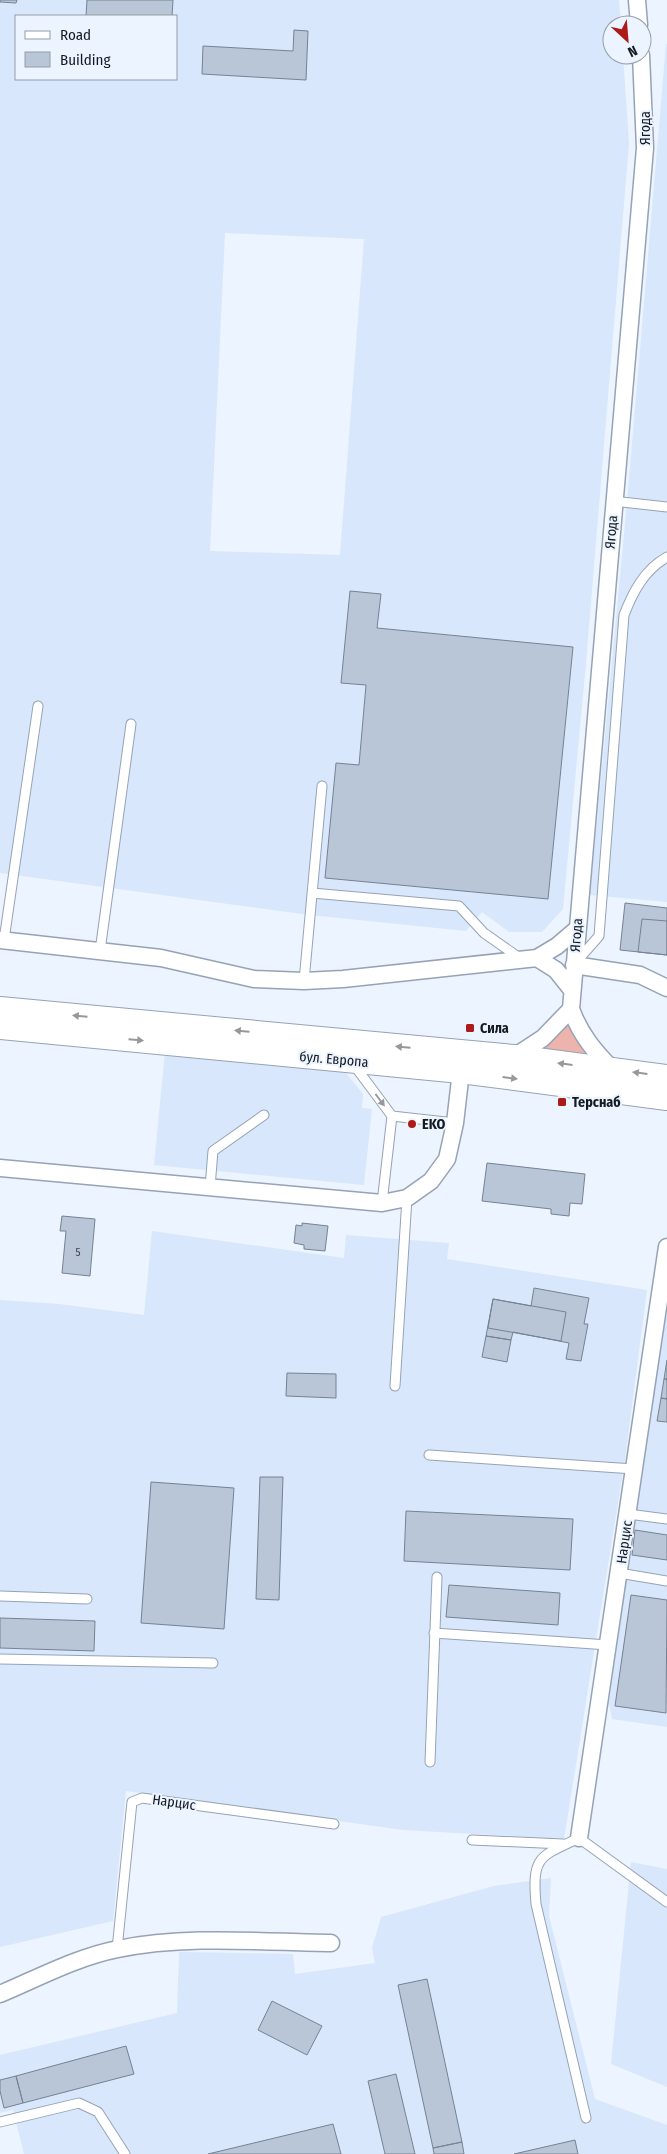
<svg xmlns="http://www.w3.org/2000/svg" width="667" height="2154" viewBox="0 0 667 2154" font-family="'Fira Sans Condensed',sans-serif">
	<style>
		.built { fill: #d8e7fb; fill-rule: evenodd }
		.green { fill: #ecb4ac }
		.building { fill: #b8c6d8; stroke: #768293 }
		.lines { fill: none; stroke-linecap: round; stroke-linejoin: round }
		.service-casing { stroke: #96a3b4; stroke-width: 11 }
		.minor-casing { stroke: #96a3b4; stroke-width: 19 }
		.secondary-casing { stroke: #96a3b4; stroke-width: 26 }
		.service { stroke: #fff; stroke-width: 9 }
		.minor { stroke: #fff; stroke-width: 16 }
		.secondary { stroke: #fff; stroke-width: 24 }
		.oneway { fill: #96989b }
		.poi-dot { fill: #ad1b18; stroke: #ebf4ff; stroke-width: 2 }
		.labels { text-anchor: middle; stroke-width: 4; stroke-linejoin: round; paint-order: stroke }
		.number-label { font-size: 11px; fill: #3e454f }
		.street-label { font-size: 14px; fill: #151a21; stroke: #ebf4ff }
		.poi-label { font-size: 14px; font-weight: bold; fill: #151a21; stroke: #ebf4ff; text-anchor: start }
	</style>
	<rect width="100%" height="100%" fill="#ebf4ff"/>
	<path class="built" d="M0 0H619L621 25H612V55H623L629 143 586 663 563 909 542 932H509L482 912 466 931 310 915 0 873ZM16 16H176V79H16ZM225 233 364 239 340 555 210 551Z
		M666 44H667V902L590 895 627 502Z
		M165 1052 343 1069 363 1094 362 1108 372 1109 364 1185 154 1165Z
		M152 1231 344 1258 346 1235 449 1243 447 1259 647 1290 625 1459 564 1839 403 1830 126 1791 113 1921 0 1947V1300L59 1304 144 1315Z
		M667 1310V1727L612 1719 609 1704 634 1515Z
		M631 1862 667 1869V2087L611 2064Z
		M551 1878 549 1916 595 2099 667 2125V2154H24L13 2110 0 2113V2055L177 2013 179 1952 293 1954 295 1974 375 1963 372 1948 381 1917 494 1886Z"/>
	<path class="green" d="M571 1009 613 1070 514 1057Z"/>
	<path class="building" d="M0 0H17L16 3 0 2Z
		M87 0H173L172 16H86Z
		M294 30 308 31 306 80 202 74 203 46 293 51Z
		M350 591 381 594 377 628 573 647 548 899 325 878 336 763 359 765 366 685 341 683Z
		M625 903 667 908V955L620 950Z
		M642 919 667 921V955L638 952Z
		M487 1163 585 1174 582 1204 570 1203 569 1216 551 1214V1209L482 1201Z
		M62 1216 95 1219 90 1276 62 1273 66 1231H60Z
		M302 1223 328 1226 325 1251 304 1249V1245L294 1243 296 1225 302 1226Z
		M534 1288 589 1298 584 1324H588L581 1361 566 1359 569 1343 513 1332 511 1340 486 1336 493 1299 531 1306Z
		M493 1299 566 1312 561 1341 488 1328Z
		M486 1336 511 1340 507 1362 482 1357Z
		M667 1360V1379H664Z
		M287 1373 336 1374V1398L286 1396Z
		M664 1379H667V1399L661 1398Z
		M661 1398 667 1399V1422L657 1421Z
		M260 1477H283L279 1600 256 1599Z
		M151 1482 234 1488 224 1629 141 1623Z
		M406 1511 573 1519 570 1570 404 1561Z
		M635 1530 667 1535V1560L632 1555Z
		M449 1585 560 1593 558 1625 446 1617Z
		M631 1595 667 1600 666 1713 615 1706Z
		M0 1618 95 1621 94 1651 0 1648Z
		M427 1979 462 2142 433 2148 398 1985Z
		M272 2001 322 2026 307 2055 258 2030Z
		M126 2046 134 2074 23 2103 16 2076Z
		M396 2074 415 2154H385L368 2081Z
		M16 2076 23 2103 4 2108 0 2091V2080Z
		M333 2124 341 2154H208Z
		M575 2140 578 2154H514Z
		M462 2142 464 2154H434L433 2148Z"/>
	<g class="lines">
		<defs>
			<path id="service" d="M613 501 667 507
				M312 893 459 906 484 933 521 959
				M4 940 38 706
				M100 951 131 724
				M577 961 599 936 624 615C633 592 644 570 667 557
				M304 981 322 786
				M354 1065 392 1116 455 1123
				M210 1187 213 1151 264 1115
				M382 1203 392 1116
				M395 1386 407 1198
				M429 1455 634 1469
				M628 1514 667 1519
				M619 1573 667 1581
				M0 1596 87 1599
				M434 1633 608 1645
				M0 1659 213 1663
				M430 1762 437 1577
				M472 1840 563 1844
				M117 1949 132 1802 142 1798 334 1824
				M586 2118 536 1904C532 1856 539 1857 579 1838L667 1902
				M0 2122 79 2103 98 2112 125 2154"/>
			<path id="minor" d="M637 0 639 25
				M0 940 161 958 254 979 304 981 343 979 537 958 557 946 577 929
				M537 958 556 970 572 990
				M574 965 640 975 667 988
				M514 1057 543 1038 571 1009
				M613 1070C594 1051 580 1034 571 1009L645 148 641 55
				M0 1168 382 1203 407 1198 431 1181 447 1159 455 1123 461 1071
				M579 1838 667 1247
				M0 1994C38 1978 77 1957 118 1949 186 1935 262 1942 331 1943"/>
			<path id="secondary" d="M0 1009 514 1057 667 1077
				M0 1027 461 1071 667 1098"/>
		</defs>
		<use href="#service" class="service-casing"/>
		<use href="#minor" class="minor-casing"/>
		<use href="#secondary" class="secondary-casing"/>
		<use href="#service" class="service"/>
		<use href="#minor" class="minor"/>
		<use href="#secondary" class="secondary"/>
	</g>
	<defs><path id="oneway-solid" d="M-6-.8H1V-3.2L6.5 0L1 3.2V.8H-6Z" transform="scale(1.25)"/></defs>
	<g class="oneway">
		<use href="#oneway-solid" transform="translate(80 1016) rotate(-175)"/>
		<use href="#oneway-solid" transform="translate(242 1031) rotate(-175)"/>
		<use href="#oneway-solid" transform="translate(136 1040) rotate(5)"/>
		<use href="#oneway-solid" transform="translate(403 1047) rotate(-175)"/>
		<use href="#oneway-solid" transform="translate(565 1064) rotate(-173)"/>
		<use href="#oneway-solid" transform="translate(640 1073) rotate(-173)"/>
		<use href="#oneway-solid" transform="translate(510 1078) rotate(7)"/>
		<use href="#oneway-solid" transform="translate(380 1100) rotate(53)"/>
	</g>
	<g class="poi-dot">
		<rect x="465" y="1023" width="10" height="10" rx="2.5"/>
		<rect x="557" y="1097" width="10" height="10" rx="2.5"/>
		<circle cx="412" cy="1124" r="5"/>
	</g>
	<g class="labels">
		<g class="number-label">
			<text x="78" y="1256">5</text>
		</g>
		<g class="street-label">
			<text transform="translate(645 128) rotate(-90)" y="5">Ягода</text>
			<text transform="translate(611 532) rotate(-85)" y="5">Ягода</text>
			<text transform="translate(576 935) rotate(-86)" y="5">Ягода</text>
			<text transform="translate(334 1059) rotate(5)" y="5">бул. Европа</text>
			<text transform="translate(624 1542) rotate(-82)" y="5">Нарцис</text>
			<text transform="translate(174 1802) rotate(8)" y="5">Нарцис</text>
		</g>
		<g class="poi-label">
			<text x="480" y="1033">Сила</text>
			<text x="572" y="1107">Терснаб</text>
			<text x="422" y="1129">EKO</text>
		</g>
	</g>
	<rect x="15" y="15" width="162" height="65" fill="#ebf4ff" stroke="#959da6"/>
	<rect x="25" y="31" width="25" height="8" fill="#ffffff" stroke="#959da6"/>
	<text x="60" y="40" font-size="15" fill="#151a21">Road</text>
	<rect x="25" y="52" width="25" height="15" fill="#b8c6d8" stroke="#959da6"/>
	<text x="60" y="65" font-size="15" fill="#151a21">Building</text>
	<g transform="translate(627 40) rotate(154)"><circle r="24" fill="#ebf4ff" stroke="#959da6"/>
	<path d="M0-4L9 19L0 12L-9 19Z" fill="#ad1b18"/>
	<text y="-8" font-size="14" font-weight="bold" text-anchor="middle" fill="#151a21">N</text>
	</g>
</svg>
